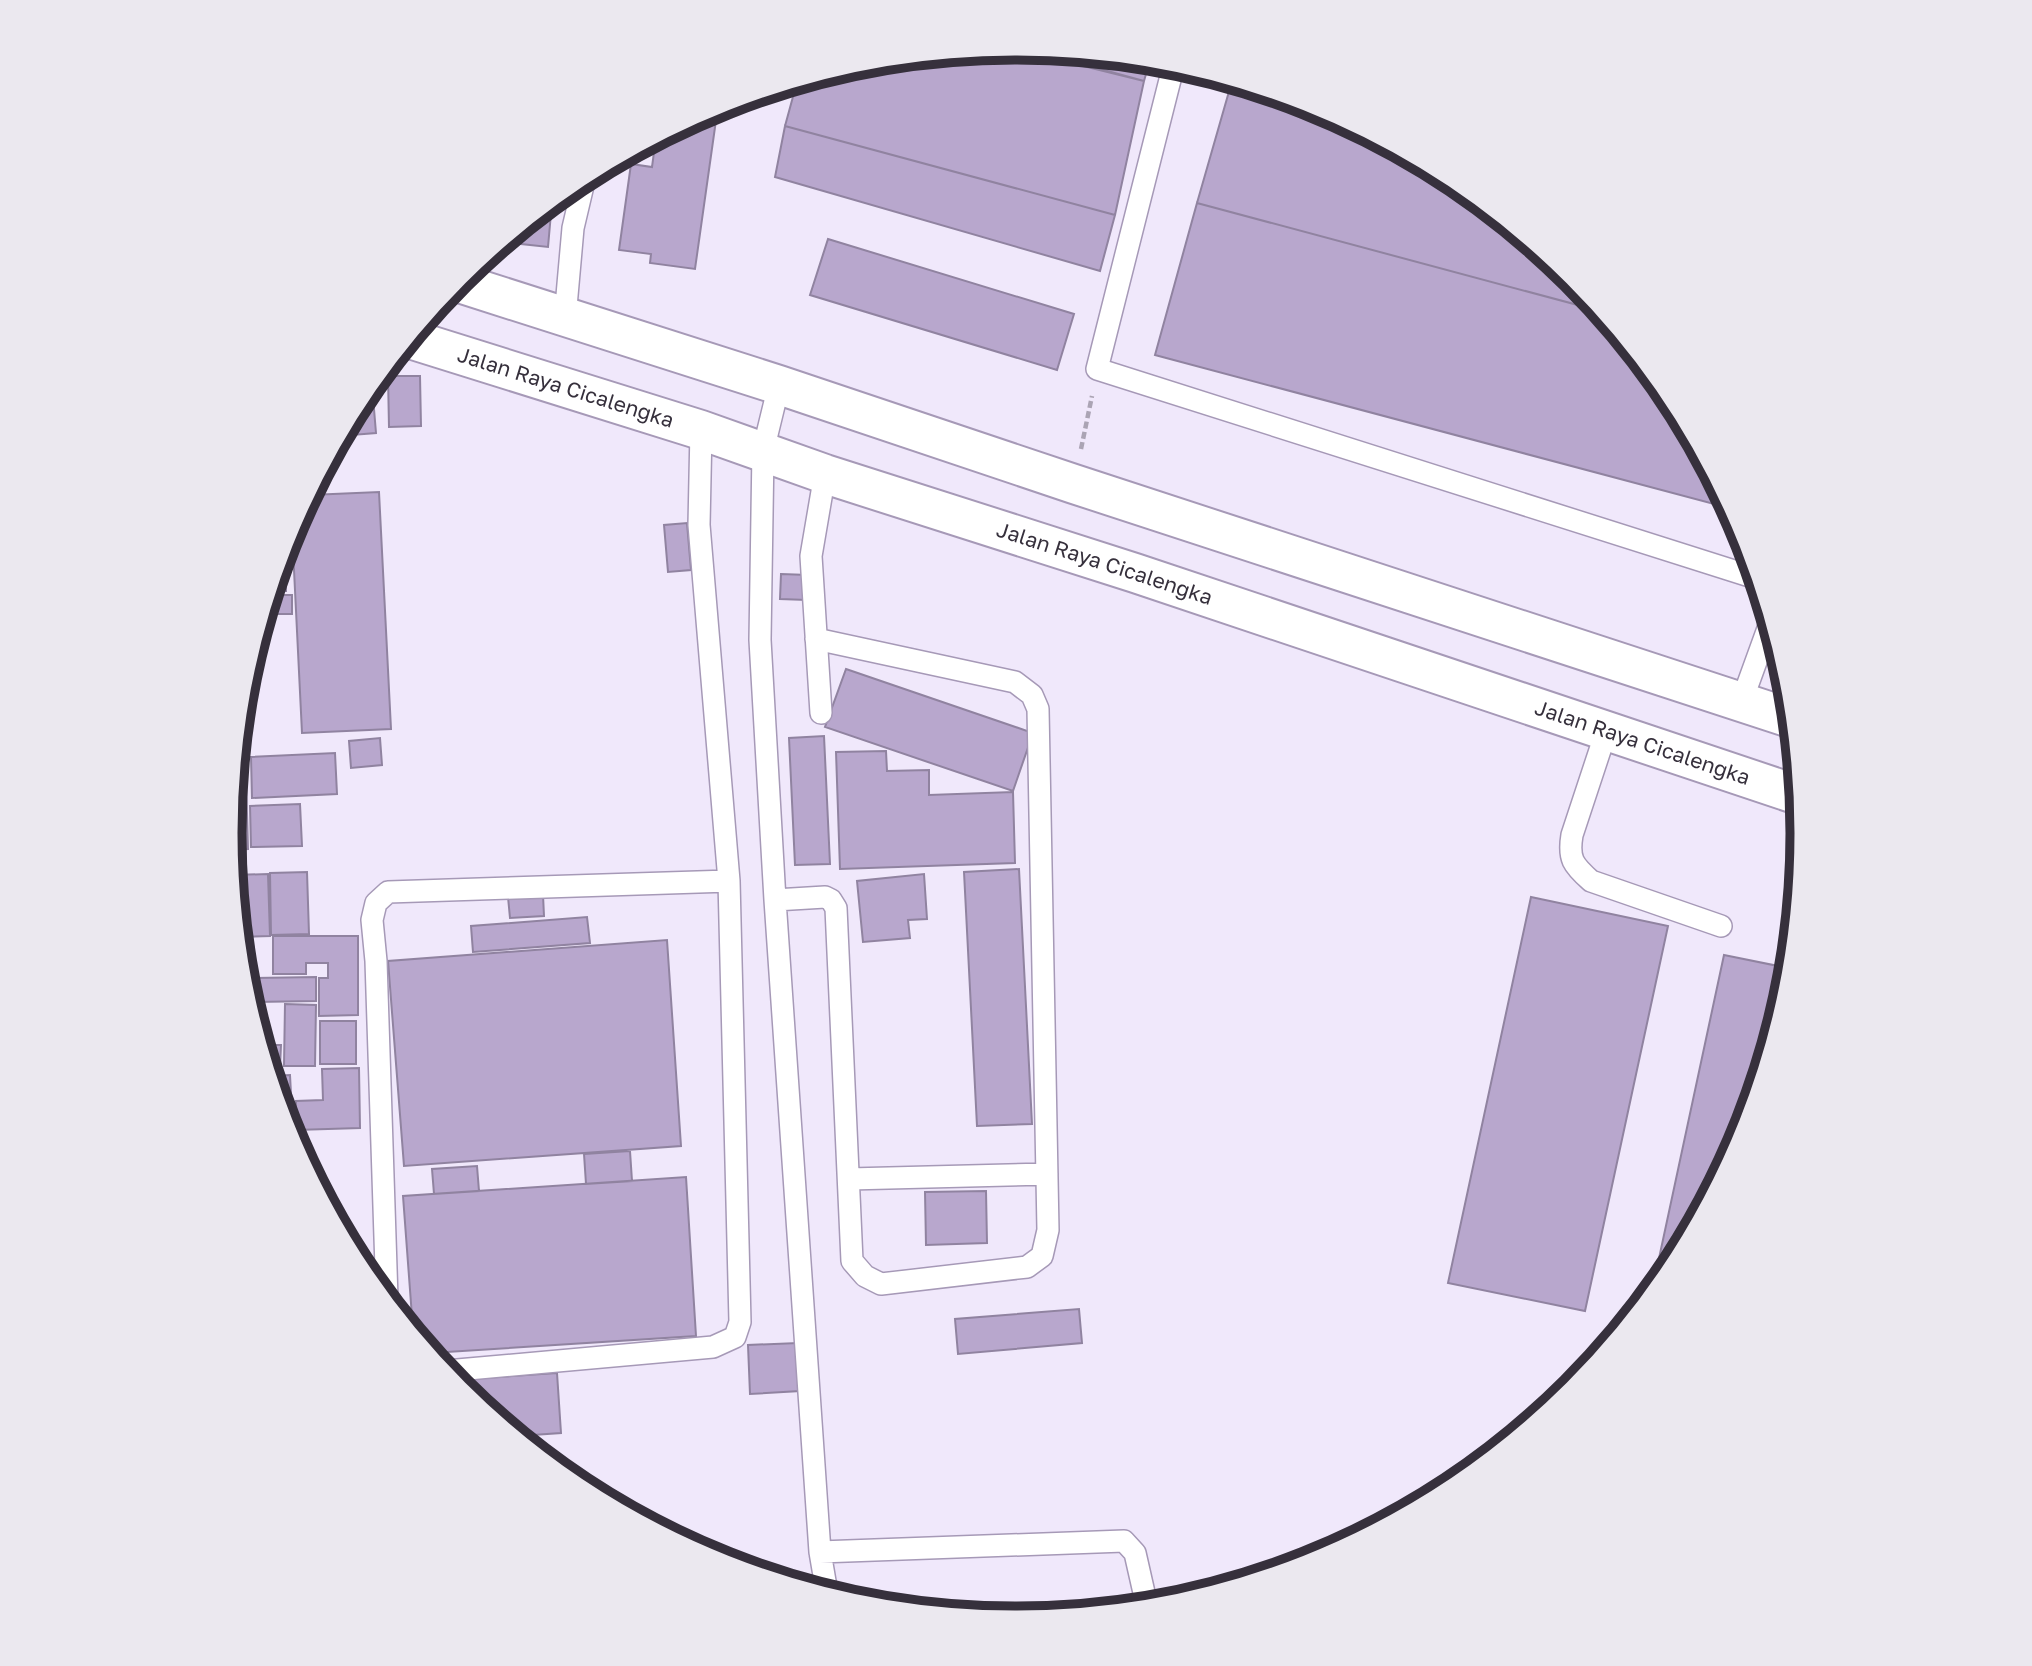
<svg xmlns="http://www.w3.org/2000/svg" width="2032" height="1666" viewBox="0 0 2032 1666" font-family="'Golos Text',sans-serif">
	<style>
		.building { fill: #b8a7cd; stroke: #9083a0; stroke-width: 2 }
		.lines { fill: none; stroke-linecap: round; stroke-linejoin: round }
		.service-casing { stroke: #a699b7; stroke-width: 24 }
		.trunk-casing { stroke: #a699b7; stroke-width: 42 }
		.path { stroke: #aba4b4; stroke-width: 4.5; stroke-dasharray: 7 3.5; stroke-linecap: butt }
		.service { stroke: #fff; stroke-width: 21 }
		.trunk { stroke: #fff; stroke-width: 38 }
		.labels { text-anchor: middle; stroke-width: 7; stroke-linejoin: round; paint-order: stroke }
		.street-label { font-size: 21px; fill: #36303c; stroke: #fbf8ff }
		.rim { fill: none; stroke: #36303c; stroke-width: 9 }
	</style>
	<rect width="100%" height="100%" fill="#f0e8fb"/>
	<path class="building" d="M1010 48 1144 81 1115 215 785 126 797 82 863 62Z
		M1023 48 1150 60 1144 81Z
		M1232 81 1317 107 1453 180 1572 278 1600 311 1197 203Z
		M718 106 695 269 650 263 651 254 619 250 631 164 652 167 655 145 646 144Z
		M785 126 1115 215 1100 271 775 177Z
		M552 202 548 247 512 243 513 234Z
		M1197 203 1600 311 1670 397 1729 508 1155 355Z
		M828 239 1074 314 1057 370 810 295Z
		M388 376H420L421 426 389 427Z
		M372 385 376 433 352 435 351 418Z
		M379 492 391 729 302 733 292 529 310 495Z
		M687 523 691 570 668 572 664 525Z
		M286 547V591H272Z
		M781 574 808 575 807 600 780 599Z
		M271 595H292V614H265Z
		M846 669 1033 733 1013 791 825 727Z
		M824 736 830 864 795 865 789 738Z
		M380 738 382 765 351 768 349 741Z
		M886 751 887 771 929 770V795L1013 792 1015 863 840 869 836 752Z
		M335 753 337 794 252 798 251 757Z
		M236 778H246L248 849 232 850 230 833Z
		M300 804 302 846 251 847 250 806Z
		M1019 869 1032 1124 977 1126 964 872Z
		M307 872 309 934 271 935 270 873Z
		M268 874 270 936 240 937 234 875Z
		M924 874 927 919 908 920 910 938 863 942 857 881Z
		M543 895 544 916 510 918 508 897Z
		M1531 897 1668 926 1585 1311 1448 1283Z
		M587 917 590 943 473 952 471 926Z
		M273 936H358V1015L319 1016V978H328V963H306V974H273Z
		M667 940 681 1146 404 1166 388 961Z
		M1724 955 1788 968 1787 987 1742 1134 1669 1270 1652 1291Z
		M316 977V1001L250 1002 247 992V978Z
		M285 1004 316 1005 315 1066H284Z
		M320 1021H356V1064H320Z
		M263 1045H281L280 1067H270Z
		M359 1068 360 1128 296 1130V1101L323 1100 322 1069Z
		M290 1075 293 1131 289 1132 272 1076Z
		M630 1151 632 1181 586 1184 584 1154Z
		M477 1166 479 1191 434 1194 432 1169Z
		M686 1177 696 1336 431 1353 413 1330 403 1196Z
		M986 1191 987 1243 926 1245 925 1192Z
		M1079 1309 1082 1343 958 1354 955 1319Z
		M798 1343 800 1391 750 1394 748 1345Z
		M557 1373 561 1433 518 1436 460 1388 453 1380Z"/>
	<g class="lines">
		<defs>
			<path id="service" d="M1174 64 1097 369 1756 578
				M565 318 573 228 585 177
				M779 385 763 451 760 640 775 900 820 1552 827 1593
				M1741 703 1770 623
				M821 713 811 556 825 474
				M1606 732 1572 835C1568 859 1573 865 1591 881L1721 926
				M775 900 825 897 831 900 836 908 852 1261 865 1276 881 1284 1027 1267 1042 1256 1048 1230 1038 709 1032 695 1015 682 816 639
				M849 1179 1047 1174
				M387 1299 376 961 372 920 376 903 388 892 729 881
				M446 1371 713 1347 735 1337 740 1322 729 881 699 525 701 430
				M820 1552 1124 1541 1135 1553 1147 1606"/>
			<g id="trunk">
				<path d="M456 282 779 385 1074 484 1790 718"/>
				<path id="s1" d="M410 339 701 430 825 474 1135 573 1798 795"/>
			</g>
		</defs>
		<use href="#service" class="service-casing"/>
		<use href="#trunk" class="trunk-casing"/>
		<path class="path" d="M1081 449 1092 396"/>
		<use href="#service" class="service"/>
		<use href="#trunk" class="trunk"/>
	</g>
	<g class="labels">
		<g class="street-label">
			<text dy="7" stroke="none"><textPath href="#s1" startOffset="163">Jalan Raya Cicalengka</textPath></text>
			<text dy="7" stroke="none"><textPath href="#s1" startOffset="730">Jalan Raya Cicalengka</textPath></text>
			<text dy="7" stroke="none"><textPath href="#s1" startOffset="1297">Jalan Raya Cicalengka</textPath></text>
		</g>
	</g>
	<path d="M0 0H2032V1666H0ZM1015 60H1017A773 773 0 0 1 1790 833V833A773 773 0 0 1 1017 1606H1015A773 773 0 0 1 242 833V833A773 773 0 0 1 1015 60Z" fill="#ebe8ef" fill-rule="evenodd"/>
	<path class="rim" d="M1015 60H1017A773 773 0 0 1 1790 833V833A773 773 0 0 1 1017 1606H1015A773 773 0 0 1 242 833V833A773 773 0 0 1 1015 60Z"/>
</svg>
